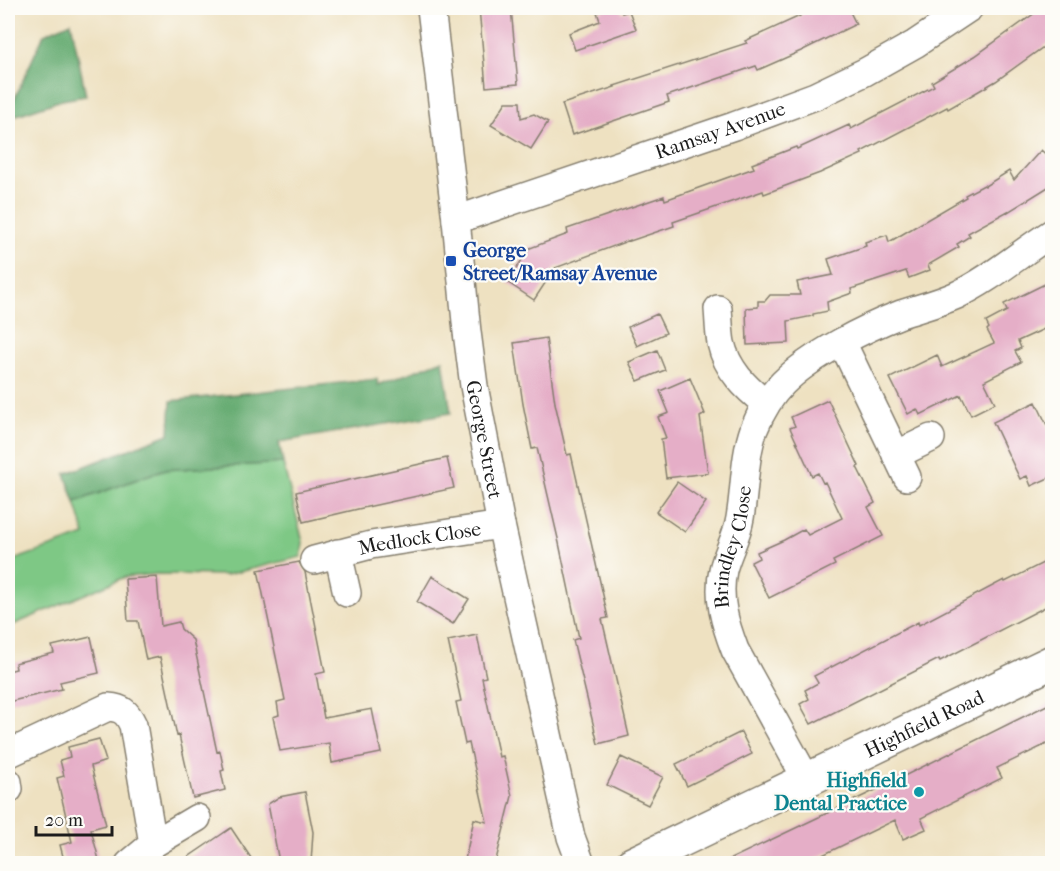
<svg xmlns="http://www.w3.org/2000/svg" width="1060" height="871" viewBox="0 0 1060 871" font-family="'IM FELL French Canon',serif">
	<style>
		.green { fill: #7ec885; stroke: #4d7250; stroke-width: 1.5 }
		.forest { fill: #66ac72; stroke: #416447; stroke-width: 1.5 }
		.building { fill: #e5aec7 }
		.lines { fill: none; stroke-linecap: round; stroke-linejoin: round }
		.minor-casing { stroke: #857e6e; stroke-width: 30 }
		.tertiary-casing { stroke: #857e6e; stroke-width: 36 }
		.minor { stroke: #fff; stroke-width: 27 }
		.tertiary { stroke: #fff; stroke-width: 33 }
		.transit-dot { fill: #1a4fb4; stroke: #fdfcf7; stroke-width: 2 }
		.culture-dot { fill: #0f9aa8; stroke: #fdfcf7; stroke-width: 2 }
		.labels { text-anchor: middle; stroke-width: 4.5; stroke-linejoin: round; paint-order: stroke }
		.street-label { font-size: 20px; fill: #1c1c1c; stroke: #fdfcf7 }
		.transit-label { font-size: 20px; font-weight: bold; fill: #164399; stroke: #fdfcf7; text-anchor: start }
		.culture-label { font-size: 20px; font-weight: bold; fill: #0d838f; stroke: #fdfcf7; text-anchor: end }
	</style>
	<rect width="100%" height="100%" fill="#fdfcf7"/>
	<filter id="ink" filterUnits="userSpaceOnUse"><feTurbulence type="fractalNoise" baseFrequency=".0167" numOctaves="2"/><feDisplacementMap in="SourceGraphic" scale="12" xChannelSelector="R" yChannelSelector="G"/><feConvolveMatrix kernelMatrix="1 2 1 2 8 2 1 2 1" color-interpolation-filters="sRGB"/></filter>
	<filter id="wash" filterUnits="userSpaceOnUse"><feTurbulence type="fractalNoise" baseFrequency=".008" numOctaves="4" result="noise"/><feDisplacementMap in="SourceGraphic" scale="24" xChannelSelector="R" yChannelSelector="G"/><feGaussianBlur stdDeviation="1.35" result="paint"/><feColorMatrix in="noise" values="0 0 0 0 0 0 0 0 0 0 0 0 0 0 0 0 0 1.4 0 .05"/><feComposite in="paint" operator="in"/></filter>
	<g filter="url(#wash)">
		<rect width="100%" height="100%" fill="#eee1c1"/>
		<path class="green" d="M283 463 303 542 301 557 226 575 158 574 125 577 8 627V562L85 535 75 502 162 470Z"/>
		<path class="forest" d="M71 22 86 96 62 100 8 118V113L44 34Z
			M443 360 451 413 279 442 283 463 162 470 75 502 65 474 169 434 171 401 377 379 378 385Z"/>
		<g id="blocks">
			<path class="building" d="M479 8H511L518 84 486 87Z
				M610 8H620L622 13 629 11 636 29 575 50 569 33 600 21 597 12Z
				M815 8H848L856 24 801 51 758 70 756 66 667 96 669 102 572 135 562 104 615 87 614 86 747 43 745 41 800 16V15Z
				M1042 8H1053V40L996 81 948 109 947 107 861 152 862 154 820 173 764 194 763 191 673 222 674 226 630 241V240L555 268 534 300 507 282 530 248 568 234 567 229 664 196 665 200 754 168 752 164 796 147 797 149 849 125 851 129 934 86 932 82 975 56Z
				M506 102H520L521 118 534 114 548 122 531 149 491 125Z
				M1041 150 1053 161V184L1008 212V211L968 233 970 236 957 244 959 247 928 265 930 270 909 278 906 271 851 289 852 293 827 302 828 311 813 314V316L788 321 789 343 747 345 746 308 758 307V301H765L770 295H800L797 282 833 275 828 259 866 246 865 242 887 235 889 242 966 197 965 195 984 185 985 186 1009 171 1014 180Z
				M1053 280V325L1018 341 1021 348 1015 351 1021 362 984 381 995 403 971 415 961 395 920 415 917 409 908 414 890 378 937 355 942 367 994 343 987 330 989 328 986 322 1007 311 1004 304Z
				M657 314 666 333 637 346 628 327Z
				M546 338 555 403 567 455 571 454 603 595 608 618 602 619 629 736 598 744 573 640 579 638 559 543 537 448 532 449 523 404 514 343Z
				M657 350 665 370 638 381 629 362Z
				M690 378 705 414 700 417 708 473 666 478 661 439 666 438 658 417 669 413 660 391Z
				M828 400 859 466 857 467 875 503 868 507 883 536 833 561 835 565 769 598 751 562 759 558 757 552 784 540 804 529 808 535 842 518 825 482 823 483 818 473 812 476 790 428 795 426 791 417Z
				M1036 402 1053 438V476L1031 486 1027 476 1020 479 993 422Z
				M447 458 454 488 358 509 303 522 296 492Z
				M677 482 706 502 685 532 656 512Z
				M1053 558V603L940 661 939 659 811 724 800 704 809 699 805 690 818 683 814 676 918 622 919 625 1004 580 1005 582Z
				M299 562 305 572 325 672 316 674 324 718 372 709 381 753 332 763 329 743 280 751 273 717 279 715 277 702 285 700 258 570Z
				M432 576 469 599 453 624 417 602Z
				M157 577 161 626 179 622 181 629 193 640 217 752 220 751 224 770 221 771 225 790 193 798 179 735 177 736 160 657 146 660 138 621H128L125 579Z
				M477 635 486 677 482 678 499 757 503 756 512 796 495 864H464L474 819 487 822 469 743 465 744 456 702 461 701 448 641Z
				M91 637 99 673 60 682 62 689 8 702V671L16 669 15 663 54 653 52 646Z
				M1053 702V741L997 768 1002 778 921 818 926 829 903 839 895 820 804 864H720L880 788Z
				M741 732 752 754 687 786 676 764Z
				M99 739 106 761 91 766 106 825 91 829 100 864H65L60 845 72 842 57 778 64 776 60 760 70 757 68 747Z
				M621 757 663 777 648 805 607 785Z
				M305 792 313 832 311 863 279 862 268 804 279 797Z
				M231 828 253 861 229 860 231 864H178Z"/>
		</g>
	</g>
	<g filter="url(#ink)">
		<use href="#blocks" fill-opacity="0" stroke="#857e6e" stroke-width="1.5"/>
		<g class="lines">
			<defs>
				<g id="minor">
					<path id="s1" d="M431 8 456 220 467 332 474 386 501 525 571 837 581 864"/>
					<path id="s2" d="M456 220 734 126 815 96 865 72 915 44 969 8"/>
					<path d="M718 309C719 320 719 332 721 343 727 370 746 388 766 404"/>
					<path d="M842 342 907 477"/>
					<path d="M896 455 931 438"/>
					<path d="M338 553 347 593"/>
					<path id="s3" d="M314 560 371 545 501 525"/>
					<path d="M8 754 108 707C122 708 127 712 133 725L153 844"/>
					<path id="s4" d="M807 780 735 650C725 624 717 598 723 570 727 553 737 537 740 518 745 489 744 457 754 429 761 412 771 395 783 383 811 355 865 328 901 314 919 308 939 303 957 295 991 279 1020 253 1052 233"/>
					<path d="M8 782 9 789"/>
					<path d="M129 864 153 844 197 818"/>
				</g>
				<g id="tertiary">
					<path id="s5" d="M632 864 1052 662"/>
				</g>
			</defs>
			<use href="#minor" class="minor-casing"/>
			<use href="#tertiary" class="tertiary-casing"/>
			<use href="#minor" class="minor"/>
			<use href="#tertiary" class="tertiary"/>
		</g>
	</g>
	<rect class="transit-dot" x="445" y="255" width="12" height="12" rx="3"/>
	<circle class="culture-dot" cx="919" cy="792" r="6"/>
	<g class="labels">
		<g class="street-label">
			<text dy="7" stroke="none"><textPath href="#s2" startOffset="279">Ramsay Avenue</textPath></text>
			<text dy="7" stroke="none"><textPath href="#s1" startOffset="435">George Street</textPath></text>
			<text dy="7" stroke="none"><textPath href="#s3" startOffset="108">Medlock Close</textPath></text>
			<text dy="7" stroke="none"><textPath href="#s4" startOffset="255">Brindley Close</textPath></text>
			<text dy="7" stroke="none"><textPath href="#s5" startOffset="324">Highfield Road</textPath></text>
		</g>
		<g class="transit-label">
			<text x="463" y="257">George<tspan x="463" dy="23">Street/Ramsay Avenue</tspan></text>
		</g>
		<g class="culture-label">
			<text x="907" y="787">Highfield<tspan x="907" dy="23">Dental Practice</tspan></text>
		</g>
	</g>
	<rect width="1060" height="871" fill="none" stroke="#fdfcf7" stroke-width="30"/>
	<path d="M36 826v9h76v-9" fill="none" stroke="#1c1c1c" stroke-width="3"/>
	<text x="45" y="826" font-size="18" fill="#1c1c1c" stroke="#fdfcf7" stroke-width="4.5" paint-order="stroke">20 m</text>
</svg>
